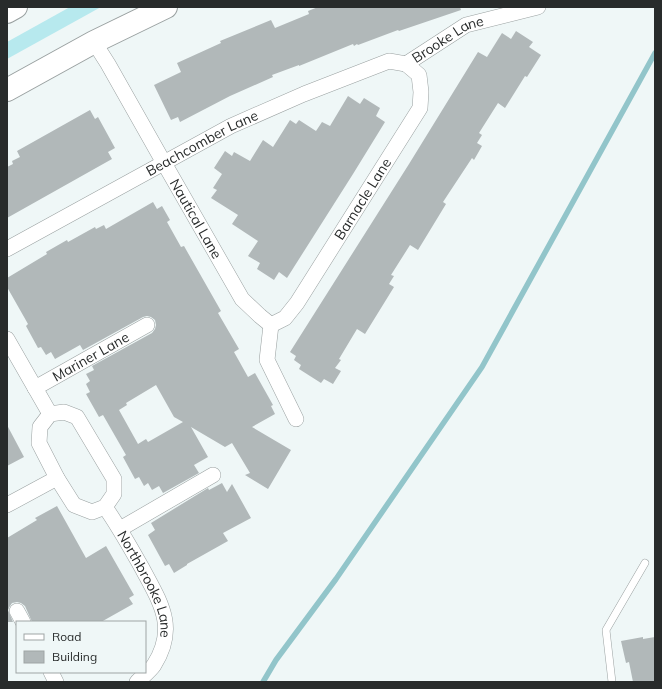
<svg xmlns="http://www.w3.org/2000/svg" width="662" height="689" viewBox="0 0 662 689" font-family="Mulish,sans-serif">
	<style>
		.green { fill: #b7e9ee }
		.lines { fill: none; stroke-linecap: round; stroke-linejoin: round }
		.stream { stroke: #92c5ca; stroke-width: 5.5 }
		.building { fill: #b1b8b9; fill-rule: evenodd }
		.service-casing { stroke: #9aa1a1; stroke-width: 8 }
		.minor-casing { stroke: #9aa1a1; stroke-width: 16 }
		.primary-casing { stroke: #9aa1a1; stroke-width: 24 }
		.service { stroke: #fff; stroke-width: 7 }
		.minor { stroke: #fff; stroke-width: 15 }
		.primary { stroke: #fff; stroke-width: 22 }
		.labels { text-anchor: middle; stroke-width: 3.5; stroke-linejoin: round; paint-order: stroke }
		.street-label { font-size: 14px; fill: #282b2b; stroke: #eff7f7 }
	</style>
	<rect width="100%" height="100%" fill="#eff7f7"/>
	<path class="green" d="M70 7H101L7 59V42Z"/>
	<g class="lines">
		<path class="stream" d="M263 682 276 660 336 579 482 367 655 53"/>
	</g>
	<path class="building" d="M318 7H460L461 10 399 31 398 30 358 45 357 44 354 46 353 44 299 66V65L272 75 273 77 230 96 180 122 178 117 171 120 154 85 181 72 177 63 221 43 220 41 271 20 275 28 309 14 308 11Z
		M516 31 533 42 529 47 541 55 527 77 525 76 505 108 498 103 479 133 482 135 477 143 482 146 474 160 472 158 443 202 446 204 418 250 410 245 391 275 394 276 389 284 394 287 365 334 357 329 339 359 341 360 335 368 341 371 333 384 324 379 321 383 299 369 301 365 294 360 296 356 290 352 409 164 478 52 487 57 502 33 511 39Z
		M348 96 360 104 364 98 380 108 376 116 385 122 353 174 287 278 279 272 274 280 257 269 260 263 248 256 258 241 232 224 238 215 211 198 217 190 213 188 222 174 214 168 225 151 232 156 234 152 250 161 263 140 273 147 290 120 296 124 299 120 316 131 322 122 330 126Z
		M90 110 95 119 98 117 115 148 108 152 112 159 7 218V167L13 164 12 161 20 157 17 151Z
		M153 202 157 209 162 206 170 220 167 222 181 247 184 246 221 311 218 313 239 349 234 352 248 377 255 373 273 405 271 406 275 414 252 427 291 450 268 489 245 475 250 473 232 443 225 447 191 427 208 457 194 465 199 473 163 493 159 486 152 490 148 483 144 486 139 477 135 479 123 457 126 455 103 415 99 417 86 394 90 392 86 384 90 381 86 374 94 370 92 366 152 333 155 329 156 325 155 320 151 317 147 316 143 317 83 350 80 345 55 359 51 352 46 355 41 347 38 348 26 326 28 324 7 287V278L47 254 46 252 67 240 68 242 95 227 96 229 104 225 106 229ZM156 385 174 417 183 422 148 442 146 439 138 444 119 410 127 405 126 403Z
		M7 425 24 457 7 466Z
		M222 483 227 492 232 484 251 518 223 533 228 541 187 564V565L174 573 169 564 165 566 148 535 155 530 151 523 208 488 209 490Z
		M57 506 86 558 106 546 134 595 129 598 133 604 101 622H32L25 606 21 603 17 602 12 603 10 606 8 610 13 622H7V538L37 520 35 518Z
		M643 637V639L655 637V682H633L629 662 626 663 621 641Z"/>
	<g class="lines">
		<defs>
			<path id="service" d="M612 682 606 630 645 563"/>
			<g id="minor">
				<path id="s1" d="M94 42 108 64 164 163 242 299 260 316 271 325"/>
				<path id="s2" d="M406 64 466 25 538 7"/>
				<path id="s3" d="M7 249 231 126 304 94 389 61 406 64"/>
				<path id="s4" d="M271 325 285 318 297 303 420 108 421 92 419 75 406 64"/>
				<path d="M271 325 267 360 296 419"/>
				<path d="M7 339 50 414"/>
				<path id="s5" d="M35 388 147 325"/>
				<path d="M64 412 77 417 114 479V494L105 507 92 512 74 505 57 478 39 443 40 427 50 414Z"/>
				<path d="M7 505 57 478"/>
				<path id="s6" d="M105 507C119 527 130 547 142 568 160 602 178 627 154 665 150 671 142 677 137 682"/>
				<path d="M120 529 213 475"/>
				<path d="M17 611 23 622"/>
				<path d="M51 672 56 682"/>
			</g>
			<path id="primary" d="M7 12 16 7
				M7 90 94 42 166 7"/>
		</defs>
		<use href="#service" class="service-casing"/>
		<use href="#minor" class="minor-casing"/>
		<use href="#primary" class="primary-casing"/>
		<use href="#service" class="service"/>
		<use href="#minor" class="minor"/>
		<use href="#primary" class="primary"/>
	</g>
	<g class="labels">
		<g class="street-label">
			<text dy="5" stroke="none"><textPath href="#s2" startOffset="49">Brooke Lane</textPath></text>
			<text dy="5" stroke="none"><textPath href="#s3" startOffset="222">Beachcomber Lane</textPath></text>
			<text dy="5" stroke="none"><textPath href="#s4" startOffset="158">Barnacle Lane</textPath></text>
			<text dy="5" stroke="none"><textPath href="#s1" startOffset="204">Nautical Lane</textPath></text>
			<text dy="5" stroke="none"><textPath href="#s5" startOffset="64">Mariner Lane</textPath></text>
			<text dy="5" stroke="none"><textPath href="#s6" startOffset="88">Northbrooke Lane</textPath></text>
		</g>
	</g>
	<rect width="662" height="689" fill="none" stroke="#282b2b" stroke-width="16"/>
	<rect x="16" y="621" width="130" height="52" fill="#eff7f7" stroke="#9fa5a5"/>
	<rect x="24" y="634" width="20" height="6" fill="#ffffff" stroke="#9fa5a5"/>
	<text x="52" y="641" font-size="12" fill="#282b2b">Road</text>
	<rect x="24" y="651" width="20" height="12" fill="#b1b8b9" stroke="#9fa5a5"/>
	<text x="52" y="661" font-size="12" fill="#282b2b">Building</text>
</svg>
